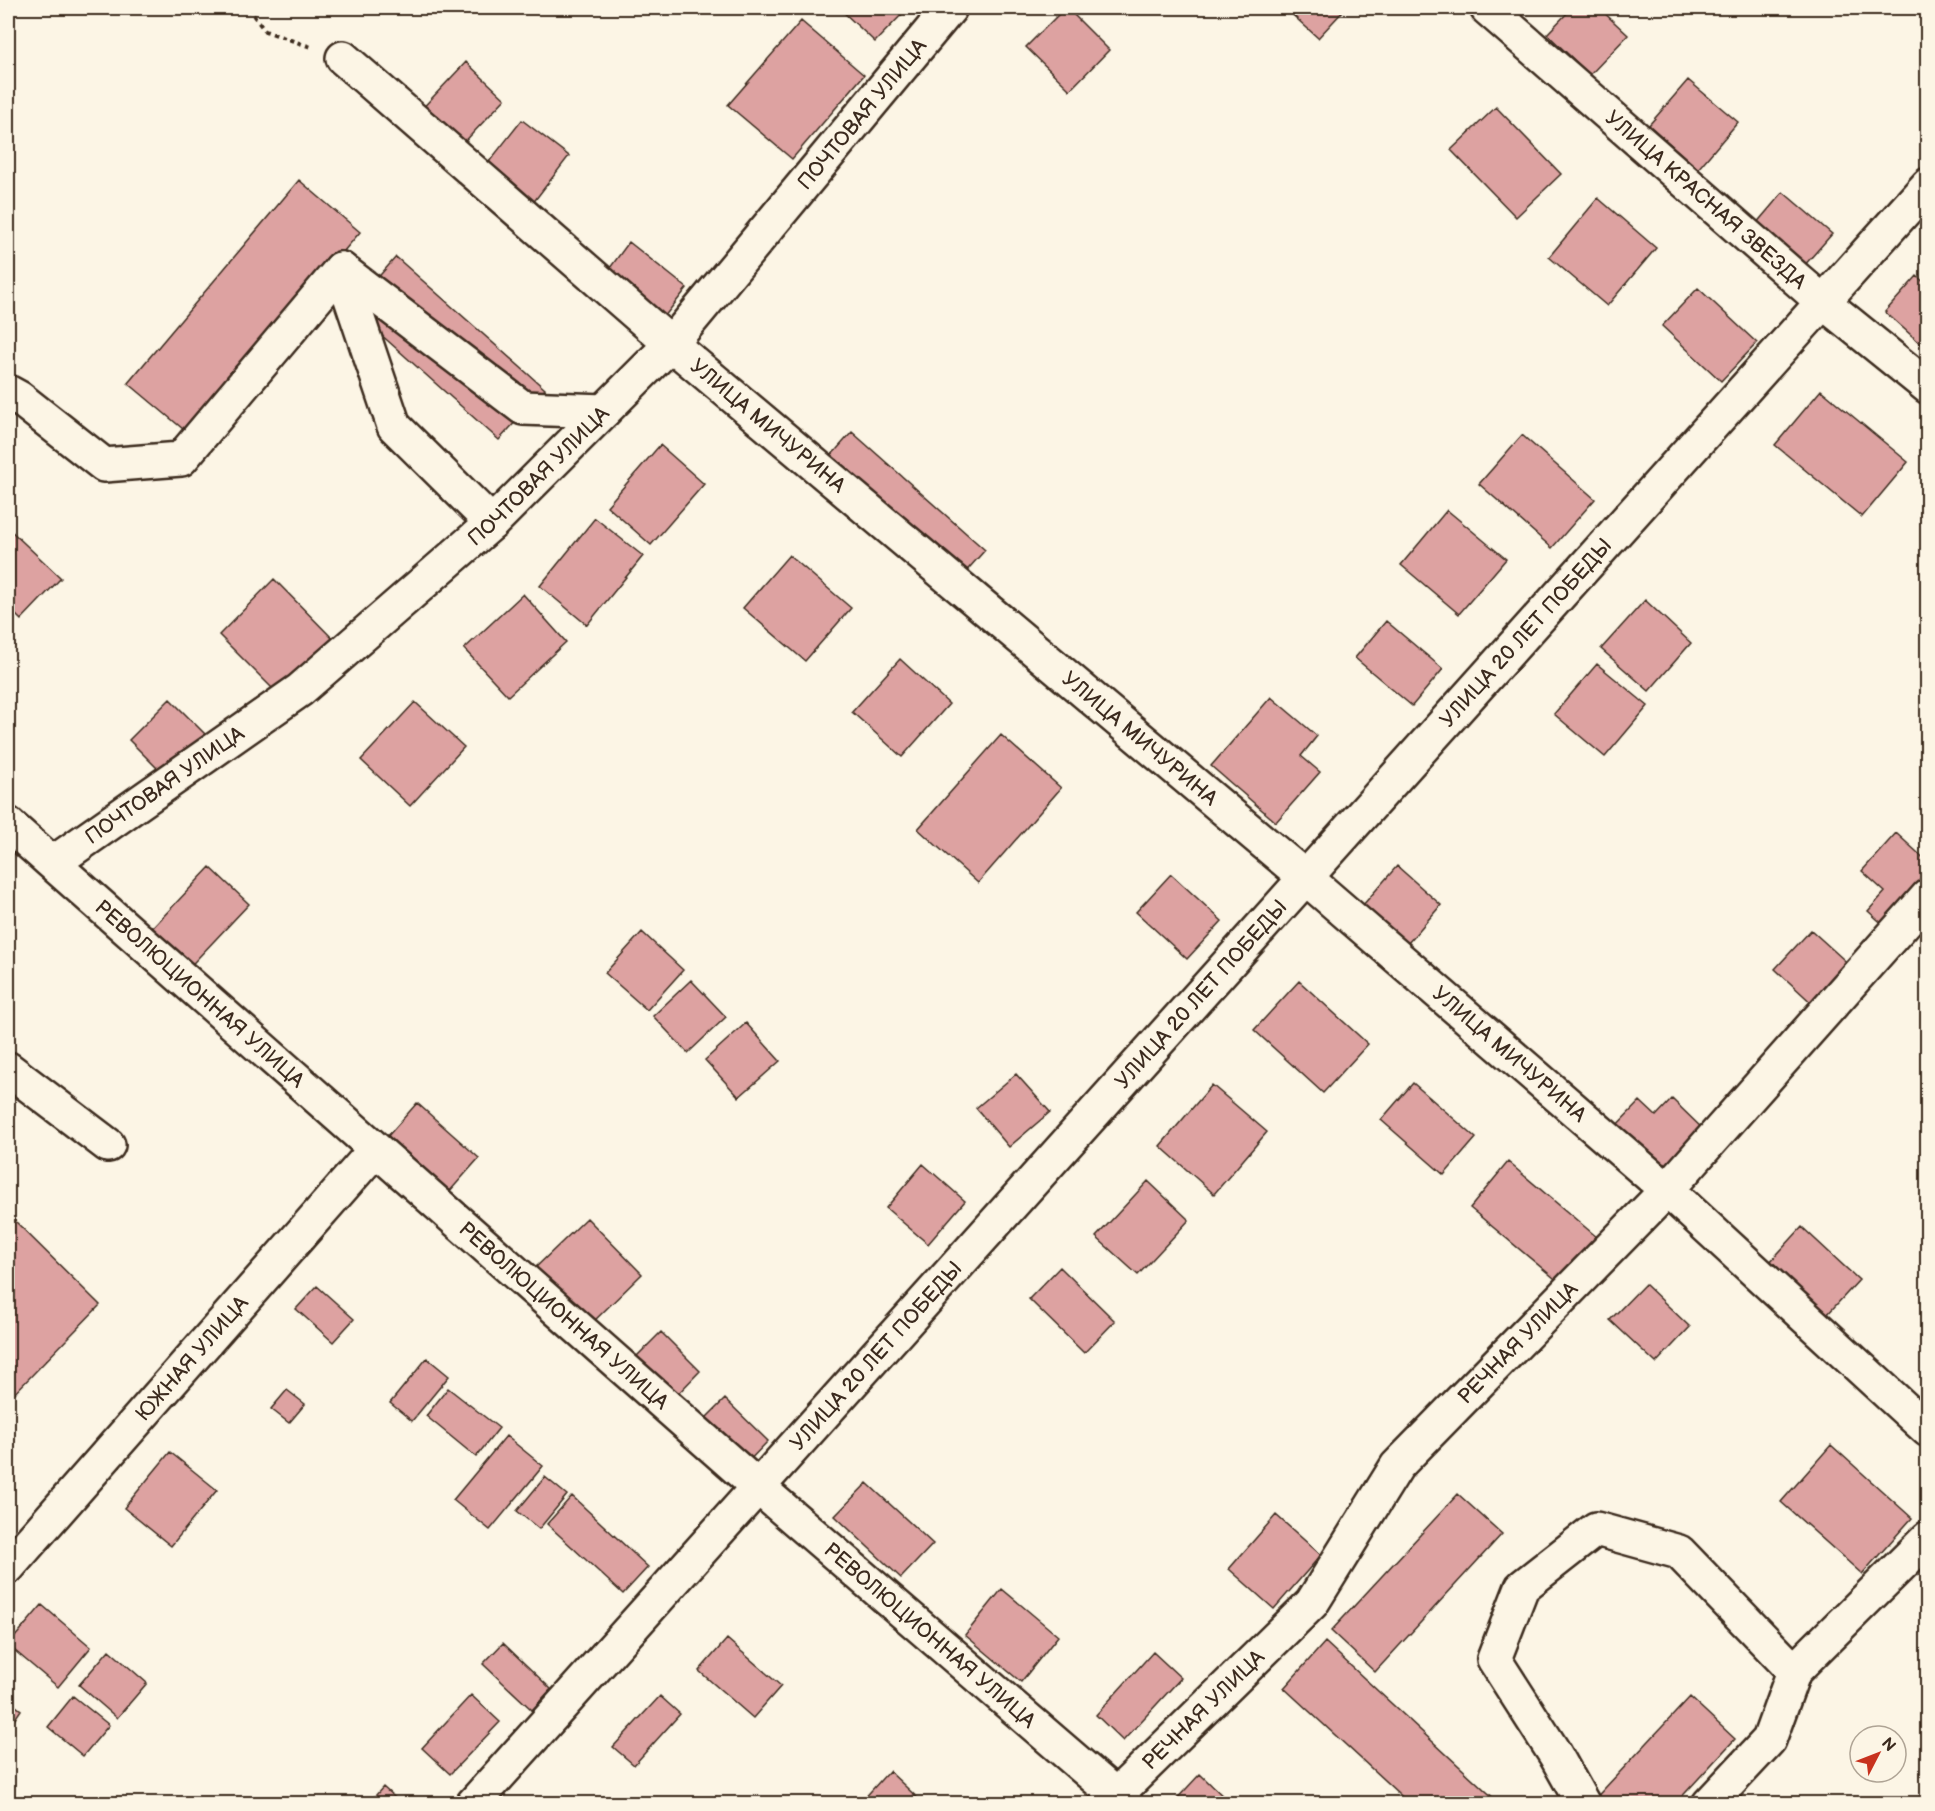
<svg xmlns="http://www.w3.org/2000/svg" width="1935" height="1811" viewBox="0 0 1935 1811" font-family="'Balsamiq Sans',sans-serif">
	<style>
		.building { fill: #dda2a1; stroke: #3b2a1e; stroke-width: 1.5 }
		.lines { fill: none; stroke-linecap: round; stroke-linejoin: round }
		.minor-casing { stroke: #3b2a1e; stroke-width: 38 }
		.path { stroke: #3b2a1e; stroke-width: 4; stroke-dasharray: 4.5 4.5; stroke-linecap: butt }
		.minor { stroke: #fcf5e5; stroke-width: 33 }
		.labels { text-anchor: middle; stroke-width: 6; stroke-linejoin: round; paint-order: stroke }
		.street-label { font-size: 21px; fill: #3b2a1e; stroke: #fcf5e5 }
	</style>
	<rect width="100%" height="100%" fill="#fcf5e5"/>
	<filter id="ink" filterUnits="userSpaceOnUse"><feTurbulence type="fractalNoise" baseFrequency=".0167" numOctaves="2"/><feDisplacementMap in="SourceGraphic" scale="12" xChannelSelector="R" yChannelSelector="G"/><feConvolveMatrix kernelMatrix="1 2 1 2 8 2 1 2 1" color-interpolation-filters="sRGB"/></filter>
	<g filter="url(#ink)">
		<path class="building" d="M839 8H908L875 42Z
			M1065 8H1067L1109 50 1070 90 1026 47Z
			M1285 8H1346L1318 38Z
			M1572 8H1599L1628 35 1590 75 1547 34Z
			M801 21 864 75 792 159 728 105Z
			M466 62 505 99 456 151 416 115Z
			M1688 80 1738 122 1698 169 1649 125Z
			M1496 107 1561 174 1516 217 1451 150Z
			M522 120 569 156 529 208 481 172Z
			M299 180 360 232 189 434 128 383Z
			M1783 192 1832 234 1803 267 1755 225Z
			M1598 198 1656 248 1607 306 1549 257Z
			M629 242 687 288 664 317 607 272Z
			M396 257 545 389 499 440 351 308Z
			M1917 276 1928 286V350L1885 312Z
			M1698 288 1757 343 1721 381 1662 326Z
			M1821 390 1908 462 1862 517 1775 445Z
			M852 432 985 550 954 585 821 467Z
			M1522 435 1595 499 1552 548 1479 484Z
			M660 445 704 484 651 545 607 506Z
			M1447 510 1506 559 1459 614 1401 565Z
			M595 518 643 556 587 625 540 586Z
			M8 528 61 578 21 620 8 607Z
			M789 555 851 608 805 661 743 608Z
			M274 579 338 644 283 699 219 635Z
			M523 594 566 642 508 696 464 649Z
			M1645 600 1691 643 1649 691 1601 649Z
			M1386 621 1443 669 1412 706 1355 658Z
			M900 659 949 704 902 757 852 712Z
			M1597 664 1648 706 1605 757 1554 714Z
			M1271 697 1317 736 1301 756 1320 772 1276 822 1211 766Z
			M170 699 218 747 177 788 129 740Z
			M415 702 464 747 410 806 361 760Z
			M1001 735 1061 788 978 883 918 829Z
			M1896 833 1928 862V883L1887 928 1868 911 1885 892 1862 871Z
			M1397 866 1441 905 1408 943 1363 905Z
			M210 867 249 904 181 976 142 939Z
			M1171 874 1222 921 1187 959 1136 912Z
			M1811 930 1853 968 1817 1008 1775 969Z
			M642 932 683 970 647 1010 605 973Z
			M691 980 726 1017 688 1053 653 1016Z
			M1299 981 1368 1044 1323 1093 1254 1030Z
			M746 1023 780 1061 739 1097 705 1060Z
			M1016 1074 1050 1112 1009 1147 976 1108Z
			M1413 1083 1476 1138 1444 1175 1381 1120Z
			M1212 1085 1267 1132 1214 1194 1160 1146Z
			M1672 1099 1707 1133 1661 1181 1610 1132 1640 1101 1656 1116Z
			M417 1103 479 1158 449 1192 387 1137Z
			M1508 1162 1598 1238 1560 1283 1470 1208Z
			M923 1164 965 1201 928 1244 886 1208Z
			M1148 1181 1189 1220 1138 1275 1096 1237Z
			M8 1214 100 1305 8 1400Z
			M587 1218 642 1274 590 1325 534 1269Z
			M1802 1227 1859 1280 1826 1316 1769 1263Z
			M1060 1267 1115 1321 1084 1353 1029 1299Z
			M1645 1284 1690 1327 1656 1363 1610 1320Z
			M317 1286 354 1319 333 1342 296 1309Z
			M661 1332 700 1371 672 1400 632 1361Z
			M427 1358 449 1376 412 1421 390 1403Z
			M448 1388 499 1428 476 1457 426 1416Z
			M287 1390 305 1404 289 1423 271 1409Z
			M725 1399 768 1441 742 1468 698 1426Z
			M506 1436 543 1466 490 1530 453 1500Z
			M1831 1445 1912 1518 1862 1574 1781 1502Z
			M170 1452 217 1490 171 1546 124 1508Z
			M545 1477 567 1495 539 1529 517 1511Z
			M867 1483 933 1544 901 1578 835 1516Z
			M1458 1494 1502 1534 1375 1672 1331 1631Z
			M572 1496 648 1567 623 1594 547 1524Z
			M1276 1515 1321 1555 1274 1609 1229 1569Z
			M1002 1589 1058 1636 1021 1682 965 1635Z
			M42 1605 91 1647 58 1687 8 1645Z
			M727 1639 781 1686 753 1718 699 1671Z
			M1325 1642 1500 1804H1410L1284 1688Z
			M503 1643 551 1689 532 1710 483 1664Z
			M109 1650 147 1683 117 1718 79 1685Z
			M1153 1652 1181 1678 1123 1741 1096 1715Z
			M471 1695 500 1722 450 1774 422 1748Z
			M73 1696 109 1725 83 1756 48 1727Z
			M660 1696 680 1714 634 1765 613 1747Z
			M1690 1697 1735 1739 1675 1804H1590Z
			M8 1700 21 1710 8 1729Z
			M889 1771 924 1804H864L861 1802Z
			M1200 1774 1231 1804H1172Z
			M383 1787 402 1804H368Z"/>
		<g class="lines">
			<defs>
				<g id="minor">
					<path id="s1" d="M1487 8 1823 302 1928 387"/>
					<path id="s2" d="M343 58 671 344 1306 878 1667 1190 1928 1430"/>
					<path d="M341 269 394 426 492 523"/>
					<path d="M8 392 19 398 104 465 181 459 341 269 523 408 604 411"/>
					<path id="s3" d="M8 824 758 1487 1126 1804"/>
					<path id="s4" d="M53 863 300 690 492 523 671 344 950 8"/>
					<path d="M8 1069 108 1145"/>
					<path id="s5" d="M8 1567 375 1150"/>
					<path id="s6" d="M1116 1795 1312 1603 1397 1466 1667 1190 1928 896"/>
					<path id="s7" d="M473 1804 1928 185"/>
					<path d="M1583 1804 1555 1754 1494 1659 1522 1587 1596 1529 1679 1552 1794 1671"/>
					<path d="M1709 1804 1769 1740 1794 1671 1928 1538"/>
				</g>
			</defs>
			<use href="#minor" class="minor-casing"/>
			<path class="path" d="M248 8 265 31 311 47"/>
			<use href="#minor" class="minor"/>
		</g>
	</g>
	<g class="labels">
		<g class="street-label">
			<text dy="7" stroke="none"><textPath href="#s4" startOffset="1108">ПОЧТОВАЯ УЛИЦА</textPath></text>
			<text dy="7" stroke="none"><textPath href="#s1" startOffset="291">УЛИЦА КРАСНАЯ ЗВЕЗДА</textPath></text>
			<text dy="7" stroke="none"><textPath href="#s2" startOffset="562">УЛИЦА МИЧУРИНА</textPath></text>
			<text dy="7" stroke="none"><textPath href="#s4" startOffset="622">ПОЧТОВАЯ УЛИЦА</textPath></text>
			<text dy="7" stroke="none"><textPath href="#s7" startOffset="1575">УЛИЦА 20 ЛЕТ ПОБЕДЫ</textPath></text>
			<text dy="7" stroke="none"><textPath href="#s2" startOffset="1048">УЛИЦА МИЧУРИНА</textPath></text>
			<text dy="7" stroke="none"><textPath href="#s4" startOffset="136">ПОЧТОВАЯ УЛИЦА</textPath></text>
			<text dy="7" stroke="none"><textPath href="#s3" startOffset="256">РЕВОЛЮЦИОННАЯ УЛИЦА</textPath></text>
			<text dy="7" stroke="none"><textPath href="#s7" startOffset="1089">УЛИЦА 20 ЛЕТ ПОБЕДЫ</textPath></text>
			<text dy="7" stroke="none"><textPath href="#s2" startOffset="1534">УЛИЦА МИЧУРИНА</textPath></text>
			<text dy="7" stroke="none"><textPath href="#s3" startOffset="742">РЕВОЛЮЦИОННАЯ УЛИЦА</textPath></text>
			<text dy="7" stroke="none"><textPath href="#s6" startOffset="608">РЕЧНАЯ УЛИЦА</textPath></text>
			<text dy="7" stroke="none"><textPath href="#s7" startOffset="603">УЛИЦА 20 ЛЕТ ПОБЕДЫ</textPath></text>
			<text dy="7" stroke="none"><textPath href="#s5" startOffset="278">ЮЖНАЯ УЛИЦА</textPath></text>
			<text dy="7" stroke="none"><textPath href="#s3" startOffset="1228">РЕВОЛЮЦИОННАЯ УЛИЦА</textPath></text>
			<text dy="7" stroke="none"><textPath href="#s6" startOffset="122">РЕЧНАЯ УЛИЦА</textPath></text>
		</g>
	</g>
	<rect width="1935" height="1811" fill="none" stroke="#fcf5e5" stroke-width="30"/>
	<rect x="15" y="15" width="1905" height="1781" fill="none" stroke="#3b2a1e" stroke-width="2" filter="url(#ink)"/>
	<g transform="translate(1878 1754) rotate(48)"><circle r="28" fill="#fcf5e5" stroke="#afa495" stroke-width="1.5"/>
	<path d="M0-4.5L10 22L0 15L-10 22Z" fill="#c8321e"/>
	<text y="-9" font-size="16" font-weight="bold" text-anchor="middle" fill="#3b2a1e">N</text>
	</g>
</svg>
